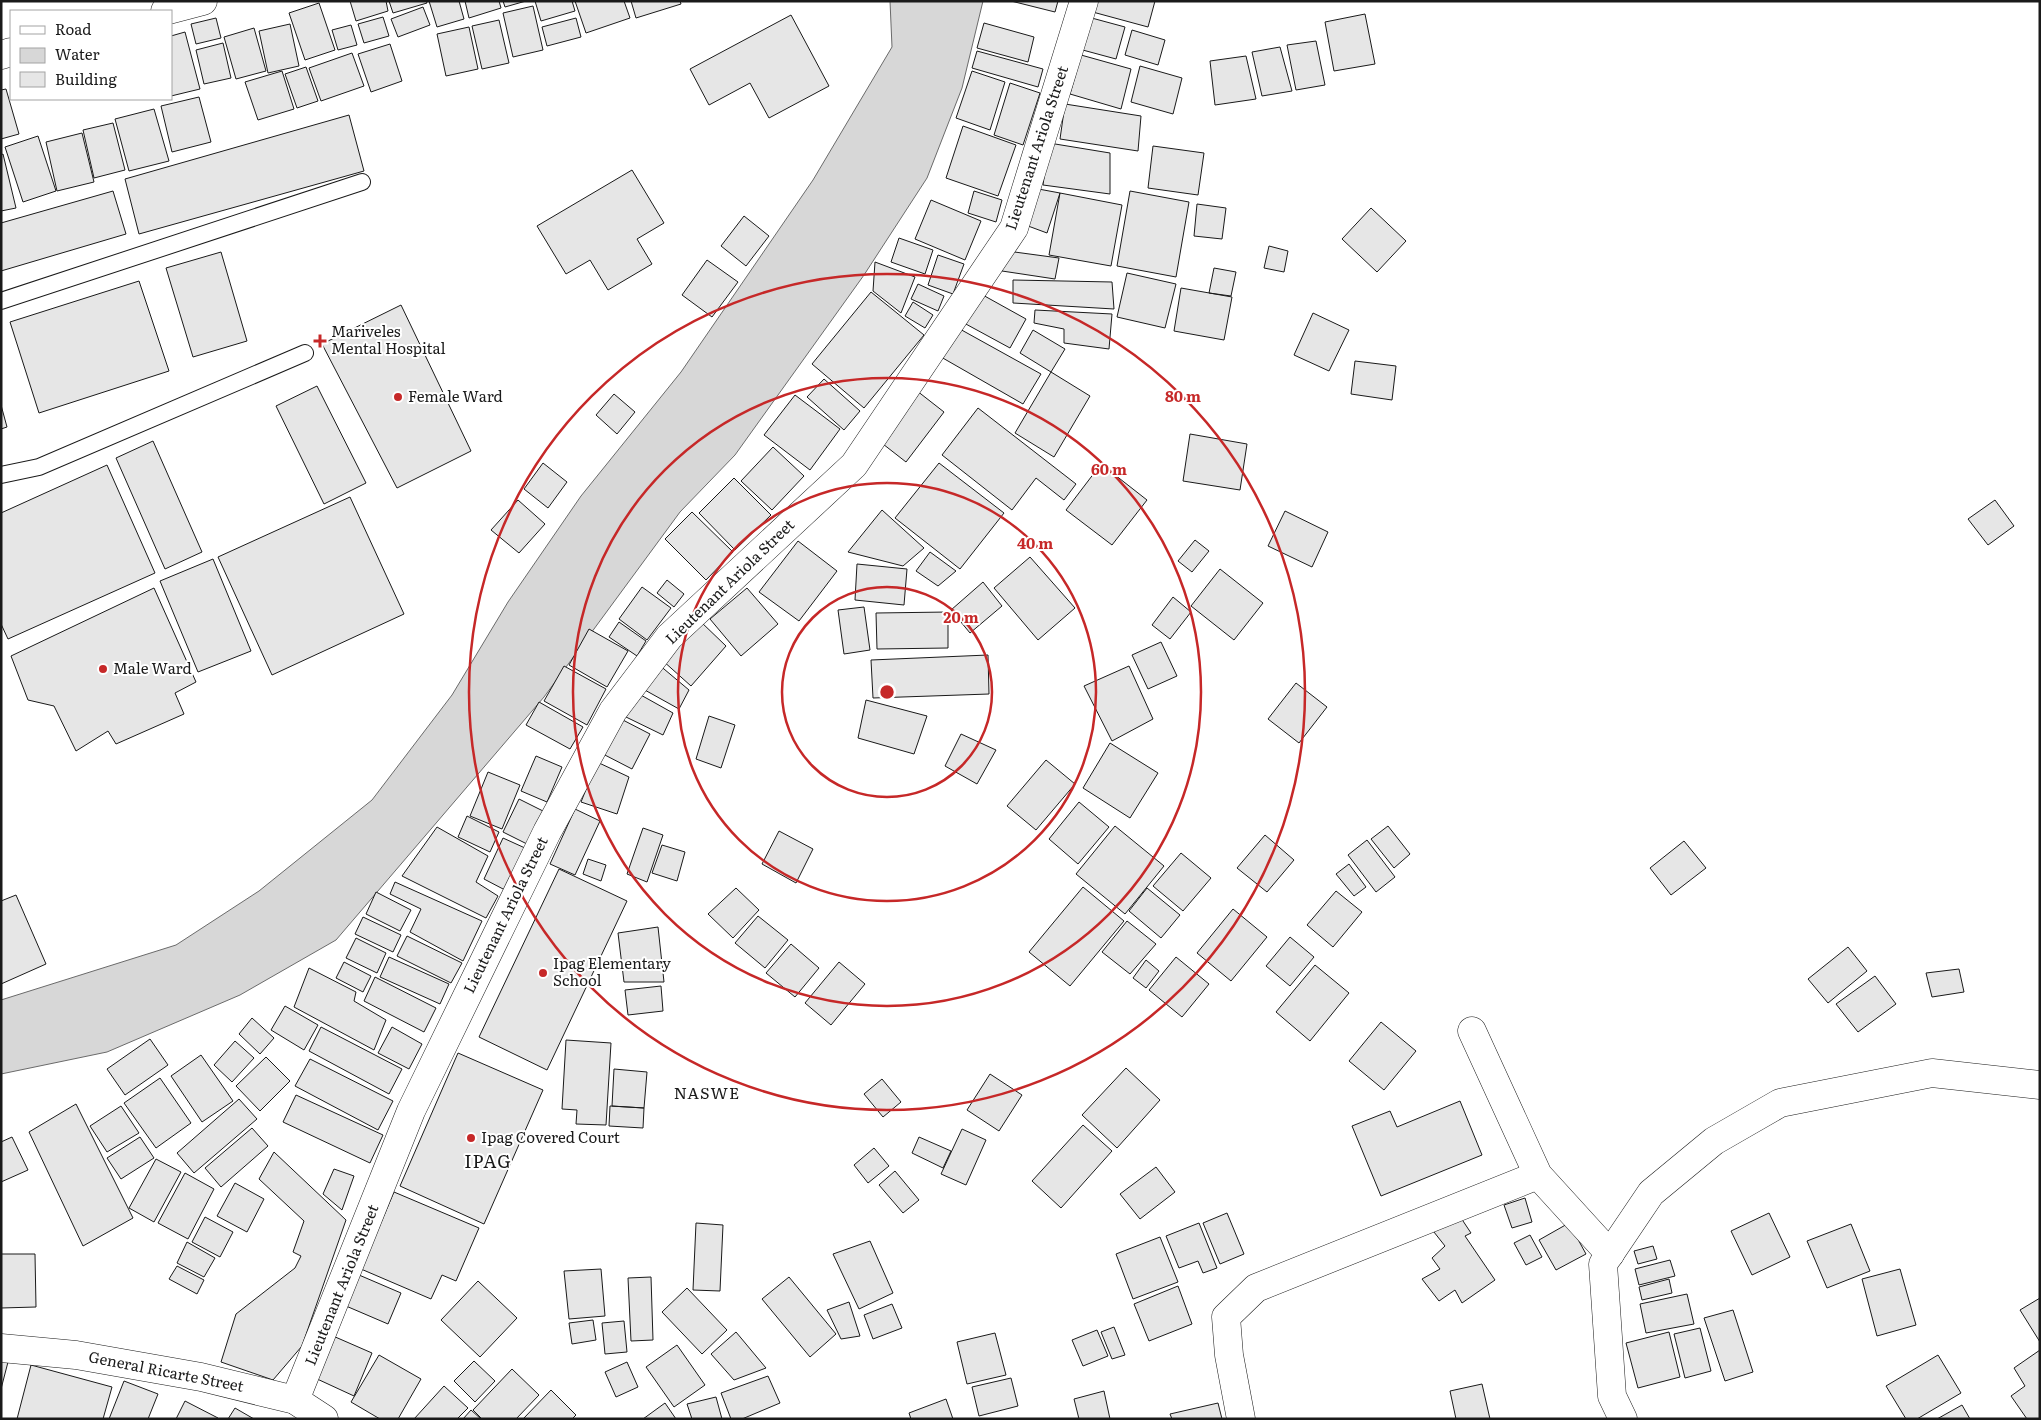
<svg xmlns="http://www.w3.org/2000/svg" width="2041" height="1420" viewBox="0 0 2041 1420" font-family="Literata,serif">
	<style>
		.water { fill: #d7d7d7; stroke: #6a6a6a }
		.building { fill: #e6e6e6; stroke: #1a1a1a }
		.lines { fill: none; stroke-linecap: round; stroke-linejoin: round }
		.lane-casing { stroke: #1a1a1a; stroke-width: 18 }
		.street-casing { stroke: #1a1a1a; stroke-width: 29 }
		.secondary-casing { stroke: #1a1a1a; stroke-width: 29 }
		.lane { stroke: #fff; stroke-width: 16 }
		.street { stroke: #fff; stroke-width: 28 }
		.secondary { stroke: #fff; stroke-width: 28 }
		.ring { fill: none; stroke: #c62828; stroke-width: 2.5 }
		.poi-dot { fill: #c62828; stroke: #fff; stroke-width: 2 }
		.labels { text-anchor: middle; stroke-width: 4; stroke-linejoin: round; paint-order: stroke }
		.street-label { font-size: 15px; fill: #1a1a1a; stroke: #fff }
		.poi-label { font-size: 15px; fill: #1a1a1a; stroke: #fff; text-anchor: start }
		.neighbourhood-label { font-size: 16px; letter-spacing: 1px; fill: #1a1a1a; stroke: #fff }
		.quarter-label { font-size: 18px; letter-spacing: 1px; fill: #1a1a1a; stroke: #fff }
		.centre { fill: #c62828; stroke: #fff; stroke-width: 2.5 }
		.ring-label { font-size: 15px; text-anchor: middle; font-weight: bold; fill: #c62828; stroke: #fff; stroke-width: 4; stroke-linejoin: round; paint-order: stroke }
	</style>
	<rect width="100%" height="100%" fill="#fff"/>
	<path class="water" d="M890 1H983L962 88 927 178 864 275 735 455 680 512 544 697 336 940 240 995 107 1052 1 1074V1000L176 945 259 891 372 800 452 695 508 602 581 496 681 372 813 180 892 47Z"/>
	<path class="building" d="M350 1H386L388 11 356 21Z
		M389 1H426L427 3 393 13Z
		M429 1H459L464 19 437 27Z
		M465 1H499L501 8 469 18Z
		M503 1H526L505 7Z
		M535 1H572L575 11 541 21Z
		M575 1H624L630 18 586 33Z
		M631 1H680L681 4 636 18Z
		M1011 1H1058L1055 12Z
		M1092 1H1155L1148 27 1089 11Z
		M319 3 335 50 305 60 289 13Z
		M533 6 543 50 513 57 503 13Z
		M423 7 430 25 398 37 391 19Z
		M1365 14 1375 64 1334 71 1325 22Z
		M791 15 829 86 769 118 750 83 709 105 690 69Z
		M383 17 389 36 364 43 358 24Z
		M1088 17 1125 27 1116 59 1079 49Z
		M216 18 221 38 196 44 191 24Z
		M576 18 581 37 547 46 542 27Z
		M499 20 509 63 482 69 472 26Z
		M984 23 1034 37 1028 62 977 48Z
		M290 24 299 66 268 73 259 31Z
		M351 25 357 45 338 50 332 30Z
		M469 27 478 69 446 76 437 34Z
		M254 28 266 71 236 79 224 37Z
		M1132 30 1165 40 1158 65 1125 55Z
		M185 32 200 89 171 96V36Z
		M1316 41 1325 85 1296 90 1287 45Z
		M223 43 231 78 204 84 196 50Z
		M390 44 402 81 371 92 358 54Z
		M1280 47 1292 91 1262 96 1252 52Z
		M977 51 1043 69 1038 87 972 68Z
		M352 53 364 86 321 101 309 68Z
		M1081 55 1131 69 1121 109 1070 94Z
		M1246 56 1256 99 1215 105 1210 61Z
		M1140 66 1182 78 1173 114 1131 102Z
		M306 67 318 101 297 108 285 74Z
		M282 71 294 109 258 120 245 82Z
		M972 71 1005 82 990 130 956 118Z
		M1010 83 1040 93 1023 145 994 135Z
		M6 89 19 134 1 139V90Z
		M199 97 211 142 172 152 161 106Z
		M1065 104 1141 116 1138 151 1060 139Z
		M154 109 169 161 129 171 115 119Z
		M349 115 364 171 139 234 125 179Z
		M113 123 125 170 94 178 83 130Z
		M963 126 1016 145 998 196 946 178Z
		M82 133 94 182 57 191 46 142Z
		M38 136 56 191 23 202 5 147Z
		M1049 143 1110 153V194L1043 185Z
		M1153 146 1204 153 1198 195 1148 188Z
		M3 154 16 208 1 211V155Z
		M632 170 664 223 637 239 652 264 608 290 590 260 566 274 537 226Z
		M1033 188 1060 193 1047 233 1020 223Z
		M113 191 126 234 1 271V223Z
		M974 191 1002 200 996 222 968 213Z
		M1130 191 1189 202 1176 277 1117 266Z
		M1060 193 1122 205 1111 266 1049 255Z
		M931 200 981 221 965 260 915 239Z
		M1197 204 1226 208 1222 239 1194 236Z
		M1371 208 1406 241 1377 272 1342 239Z
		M744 216 769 236 746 266 721 246Z
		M899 238 933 250 925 274 891 262Z
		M1269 246 1288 251 1284 272 1264 268Z
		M1007 251 1059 258 1055 279 1002 271Z
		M221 252 247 341 193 357 166 268Z
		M938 255 964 264 953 294 928 285Z
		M707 260 738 282 712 317 682 295Z
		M875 262 915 277 901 313 873 291Z
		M1214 268 1236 272 1231 296 1209 293Z
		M1127 273 1176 284 1165 328 1117 317Z
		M1013 280 1112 282 1114 309 1013 303Z
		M139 281 169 371 39 413 10 322Z
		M918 284 944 296 938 311 911 299Z
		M1181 288 1232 297 1224 340 1174 331Z
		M871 292 924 335 864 408 812 364Z
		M981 294 1026 319 1010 348 964 323Z
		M913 302 933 315 925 328 905 316Z
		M401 305 471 451 397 488 322 344Z
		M1035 310 1112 314 1109 349 1064 343V329L1034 323Z
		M1313 313 1349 330 1329 371 1294 355Z
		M958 328 1041 374 1023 404 941 357Z
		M1033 330 1065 349 1051 372 1020 353Z
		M1355 361 1396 366 1392 400 1351 394Z
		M1051 372 1090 396 1054 457 1015 433Z
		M824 379 860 411 844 430 807 397Z
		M317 386 366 483 324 504 276 406Z
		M912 387 944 412 906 462 874 437Z
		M614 394 635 412 617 434 596 415Z
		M795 395 840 429 810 470 764 435Z
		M1 405 7 427 1 429Z
		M978 408 1076 484 1064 500 1036 478 1012 510 942 455Z
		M1190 434 1247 444 1240 490 1183 481Z
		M153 441 202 552 165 569 116 458Z
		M773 447 804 476 772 510 741 481Z
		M543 463 567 482 548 508 524 489Z
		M939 463 1004 513 960 569 895 518Z
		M1101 464 1147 500 1112 545 1066 510Z
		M107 465 155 573 8 639 1 624V513Z
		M734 478 771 515 735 550 699 513Z
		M350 497 404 614 272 675 218 557Z
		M518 500 545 524 519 553 491 530Z
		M1995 500 2014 526 1988 545 1968 519Z
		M882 510 924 548 903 566 848 552Z
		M1285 511 1328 532 1312 567 1268 546Z
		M692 512 733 552 706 580 665 539Z
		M1195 540 1209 551 1192 572 1178 561Z
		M798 541 837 571 799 621 759 592Z
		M930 552 956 571 938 586 916 571Z
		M1030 557 1075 608 1038 640 994 588Z
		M213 559 251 651 198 672 160 581Z
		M857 564 907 569 904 605 855 600Z
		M1220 569 1263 603 1234 640 1191 606Z
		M667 580 684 594 674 607 657 593Z
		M983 582 1002 606 970 633 951 610Z
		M642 587 671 608 647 640 619 619Z
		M154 588 196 682 175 693 184 714 116 744 108 731 76 751 54 706 28 700 11 656Z
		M747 588 778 624 741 656 710 619Z
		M1173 597 1191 612 1170 639 1152 625Z
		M864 607 870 650 844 654 838 610Z
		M948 612V648L877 649 876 613Z
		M700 621 726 646 691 686 662 660Z
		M619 622 646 641 637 656 609 637Z
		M589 629 628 651 607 687 569 665Z
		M1161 642 1177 676 1148 689 1132 655Z
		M988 655 989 694 873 698 871 660Z
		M658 664 689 690 679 709 643 689Z
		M564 666 606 689 587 725 544 701Z
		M1129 666 1153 719 1112 741 1084 686Z
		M1296 683 1327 707 1299 743 1268 719Z
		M639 694 673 713 663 735 626 717Z
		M866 700 927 716 914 754 858 738Z
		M539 702 583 727 570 749 526 725Z
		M709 716 735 725 721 768 696 759Z
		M619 718 650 734 632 769 601 753Z
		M961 734 996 750 977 784 945 766Z
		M1110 743 1158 773 1130 818 1083 788Z
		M536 756 562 767 547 802 521 791Z
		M1046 760 1075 784 1036 830 1007 806Z
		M597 762 629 777 617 814 581 802Z
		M488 772 520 785 502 829 470 816Z
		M519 799 545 812 529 845 503 832Z
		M1079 802 1109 827 1078 864 1049 839Z
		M575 809 600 821 575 875 550 864Z
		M467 816 499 832 490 852 458 837Z
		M1115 826 1164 866 1125 914 1076 874Z
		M1388 826 1410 854 1394 868 1371 839Z
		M437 827 488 856 476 882 498 896 486 918 402 876Z
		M643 828 663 835 647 882 627 874Z
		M779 831 813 849 796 883 762 864Z
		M1265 835 1294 860 1267 892 1237 868Z
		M503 838 525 848 505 890 484 879Z
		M1367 840 1395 877 1376 892 1348 855Z
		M1684 841 1706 868 1671 895 1650 868Z
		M662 845 685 852 677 881 652 873Z
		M1181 853 1211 878 1183 911 1153 886Z
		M588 859 606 865 601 881 583 874Z
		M1349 864 1366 887 1354 896 1336 874Z
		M559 869 627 901 547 1070 479 1037Z
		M395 882 482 921 463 961 410 932 421 909 390 894Z
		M1083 887 1124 921 1070 986 1029 952Z
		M736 888 759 910 733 938 708 914Z
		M1147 888 1180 915 1161 938 1129 911Z
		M1336 891 1362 912 1333 947 1307 925Z
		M376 892 411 910 400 931 366 914Z
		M16 895 46 964 1 984V901Z
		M1233 909 1267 937 1231 981 1197 953Z
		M758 916 788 940 765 968 735 943Z
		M363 917 401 935 393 952 355 934Z
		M1127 921 1156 944 1130 974 1102 952Z
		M658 927 664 982H624L618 933Z
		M407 936 462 963 451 983 397 956Z
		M1290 937 1314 957 1290 986 1266 966Z
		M356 938 386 953 377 973 346 958Z
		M791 944 819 968 795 997 766 973Z
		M1848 947 1867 971 1828 1003 1808 979Z
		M389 957 449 984 440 1004 380 977Z
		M1176 957 1209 984 1182 1017 1149 990Z
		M1146 960 1159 971 1146 988 1133 978Z
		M344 962 371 976 363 992 336 978Z
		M839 962 865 984 831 1025 805 1003Z
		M1315 965 1349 993 1310 1041 1276 1012Z
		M309 968 356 992 354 1001 386 1020 374 1050 294 1007Z
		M1959 969 1964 992 1932 997 1926 973Z
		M1875 976 1896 1004 1858 1032 1836 1004Z
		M375 977 436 1008 424 1032 364 1001Z
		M661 986 663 1011 628 1015 625 990Z
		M285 1006 318 1025 304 1050 271 1030Z
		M252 1018 274 1038 260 1054 239 1034Z
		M1381 1022 1416 1051 1384 1090 1349 1061Z
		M321 1027 402 1069 389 1094 309 1051Z
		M392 1027 422 1044 409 1069 378 1053Z
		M150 1039 168 1065 125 1095 107 1069Z
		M566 1040 611 1043 606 1125 576 1124 577 1110 562 1109Z
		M235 1041 254 1058 232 1082 214 1065Z
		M458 1053 543 1090 484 1224 400 1186Z
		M201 1055 233 1101 202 1122 171 1076Z
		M266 1057 290 1081 260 1111 236 1086Z
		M310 1059 393 1101 378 1130 295 1086Z
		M1126 1068 1160 1100 1117 1148 1082 1115Z
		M614 1069 647 1072 644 1108 612 1106Z
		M990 1074 1022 1095 999 1131 967 1110Z
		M160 1078 191 1123 156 1148 124 1103Z
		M882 1079 901 1102 883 1117 864 1094Z
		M296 1095 383 1135 370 1163 283 1122Z
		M239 1099 257 1119 194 1173 177 1153Z
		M1460 1101 1482 1155 1381 1196 1352 1126 1390 1111 1397 1127Z
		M76 1104 133 1218 83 1246 29 1132Z
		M121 1106 139 1133 107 1152 90 1126Z
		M610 1106 644 1108 643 1128 609 1126Z
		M1083 1125 1112 1151 1061 1208 1032 1181Z
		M252 1128 268 1146 221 1187 205 1168Z
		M962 1129 986 1140 966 1185 941 1174Z
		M12 1137 28 1170 1 1182V1142Z
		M140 1137 154 1158 121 1179 107 1158Z
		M919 1137 951 1151 943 1168 912 1153Z
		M874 1148 889 1166 868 1183 854 1165Z
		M274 1152 346 1220 302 1346 273 1380 221 1362 236 1314 295 1268 301 1256 293 1252 304 1221 259 1179Z
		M156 1159 181 1172 154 1222 129 1208Z
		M1156 1167 1175 1192 1140 1219 1120 1194Z
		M334 1169 354 1176 342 1210 323 1194Z
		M895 1171 919 1200 903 1213 879 1185Z
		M185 1173 214 1189 188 1239 158 1223Z
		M235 1183 264 1199 247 1232 217 1216Z
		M394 1192 479 1228 456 1281 442 1275 431 1299 361 1269Z
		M1525 1198 1532 1222 1512 1228 1504 1205Z
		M1227 1213 1244 1254 1220 1264 1203 1223Z
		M1769 1213 1790 1257 1752 1275 1731 1231Z
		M205 1217 233 1232 220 1257 192 1242Z
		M1461 1218 1471 1233 1465 1236 1495 1280 1462 1303 1455 1290 1439 1301 1422 1279 1440 1269 1432 1258 1445 1246 1430 1227Z
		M696 1223 723 1225 720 1291 693 1290Z
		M1199 1223 1217 1268 1203 1273 1198 1261 1179 1268 1166 1236Z
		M1569 1223 1586 1254 1556 1270 1539 1240Z
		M1851 1224 1870 1271 1827 1288 1807 1241Z
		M1530 1235 1542 1257 1526 1265 1514 1243Z
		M1160 1237 1178 1282 1133 1299 1116 1254Z
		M870 1241 893 1293 859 1309 833 1254Z
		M187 1242 215 1258 204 1277 177 1263Z
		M1653 1246 1657 1259 1638 1264 1634 1251Z
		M1 1254H35L36 1307 1 1308Z
		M1670 1260 1675 1276 1639 1285 1635 1269Z
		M177 1266 204 1280 197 1294 169 1279Z
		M601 1269 605 1316 569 1319 564 1271Z
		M1900 1269 1916 1325 1877 1336 1862 1279Z
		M359 1275 401 1293 388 1324 346 1306Z
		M651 1277 653 1340 631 1341 628 1278Z
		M789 1277 836 1334 810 1357 762 1299Z
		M1669 1279 1672 1293 1642 1300 1639 1287Z
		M478 1281 517 1318 480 1357 441 1320Z
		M1178 1286 1192 1324 1149 1341 1134 1304Z
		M687 1288 727 1330 702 1354 662 1312Z
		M1687 1294 1694 1324 1646 1333 1640 1304Z
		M2040 1298V1342L2020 1310Z
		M849 1302 860 1336 841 1339 827 1310Z
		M892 1304 902 1328 873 1339 864 1315Z
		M1733 1310 1753 1372 1725 1381 1704 1318Z
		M593 1320 596 1340 572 1344 569 1323Z
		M624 1321 627 1352 605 1354 602 1323Z
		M1114 1327 1125 1355 1112 1359 1101 1332Z
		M1700 1328 1711 1371 1685 1378 1674 1334Z
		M1097 1330 1108 1356 1083 1366 1072 1340Z
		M736 1332 766 1368 734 1380 711 1354Z
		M1669 1332 1680 1377 1638 1388 1626 1343Z
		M995 1333 1006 1375 967 1384 957 1342Z
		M333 1336 372 1353 354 1396 315 1378Z
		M677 1345 705 1385 674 1407 646 1367Z
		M2040 1350V1419H2027L2011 1396 2025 1386 2014 1368Z
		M379 1355 421 1379 398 1419H380L351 1402Z
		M1938 1355 1961 1393 1917 1419H1906L1886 1386Z
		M1 1360 8 1362 1 1389Z
		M474 1361 495 1381 475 1402 454 1381Z
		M627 1362 638 1387 616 1397 605 1372Z
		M31 1365 112 1387 103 1419H17Z
		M512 1369 539 1395 516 1419H482L473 1410Z
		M768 1376 780 1403 742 1419H731L721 1393Z
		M1011 1378 1018 1406 979 1416 972 1387Z
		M124 1381 158 1394 148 1419H109Z
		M1482 1384 1490 1419H1456L1450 1391Z
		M444 1386 468 1408 457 1419H414Z
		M551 1390 576 1415 572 1419H523Z
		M1104 1391 1110 1419H1079L1074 1399Z
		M716 1397 722 1419H692L687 1404Z
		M946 1399 953 1419H911L909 1413Z
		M185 1401 218 1418V1419H176Z
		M665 1403 676 1419H643Z
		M1218 1403 1222 1419H1172L1170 1414Z
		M1962 1405 1970 1419H1937Z
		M235 1408 254 1419H228Z
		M471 1410 481 1419H463Z"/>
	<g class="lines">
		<defs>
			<path id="lane" d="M1 301 362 182
				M1 475 39 467 305 353"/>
			<path id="street" d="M165 11 203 1
				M1 55 11 52
				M1472 1031 1538 1175 1610 1254
				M295 1400 411 1111 547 832 613 711 669 637 854 465 1014 228 1084 1
				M1241 1419 1229 1355 1226 1317 1256 1288 1538 1175"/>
			<path id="secondary" d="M1 1348 76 1355 201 1377 295 1400 324 1419
				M1623 1419 1612 1396 1603 1264 1651 1193 1714 1141 1780 1103 1932 1073 2040 1085"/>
		</defs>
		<use href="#lane" class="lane-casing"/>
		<use href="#street" class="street-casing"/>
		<use href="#secondary" class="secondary-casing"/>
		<use href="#lane" class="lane"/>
		<use href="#street" class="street"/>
		<use href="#secondary" class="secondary"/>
	</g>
	<g class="ring">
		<circle cx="887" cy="692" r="105"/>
		<circle cx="887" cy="692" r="209"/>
		<circle cx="887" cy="692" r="314"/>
		<circle cx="887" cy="692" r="418"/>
	</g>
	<g class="poi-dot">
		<path d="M317.5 333.5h5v5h5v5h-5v5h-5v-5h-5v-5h5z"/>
		<circle cx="398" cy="397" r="5"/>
		<circle cx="103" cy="669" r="5"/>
		<circle cx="543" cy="973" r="5"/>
		<circle cx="471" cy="1138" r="5"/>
	</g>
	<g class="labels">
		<g class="street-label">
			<text transform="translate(1037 148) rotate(-72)" y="5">Lieutenant Ariola Street</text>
			<text transform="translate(730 582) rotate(-44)" y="5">Lieutenant Ariola Street</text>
			<text transform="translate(506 915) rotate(-64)" y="5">Lieutenant Ariola Street</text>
			<text transform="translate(342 1285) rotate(-68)" y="5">Lieutenant Ariola Street</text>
			<text transform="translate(166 1372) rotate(11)" y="5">General Ricarte Street</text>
		</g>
		<g class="poi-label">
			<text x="331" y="337">Mariveles<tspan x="331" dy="17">Mental Hospital</tspan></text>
			<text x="408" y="402">Female Ward</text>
			<text x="113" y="674">Male Ward</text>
			<text x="553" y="969">Ipag Elementary<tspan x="553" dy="17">School</tspan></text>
			<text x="481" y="1143">Ipag Covered Court</text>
		</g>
		<g class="neighbourhood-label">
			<text x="707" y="1099">NASWE</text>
		</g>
		<g class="quarter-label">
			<text x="488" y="1168">IPAG</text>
		</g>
	</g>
	<circle cx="887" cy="692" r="8" class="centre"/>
	<g class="ring-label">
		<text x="1183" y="402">80 m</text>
		<text x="1109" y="475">60 m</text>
		<text x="1035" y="549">40 m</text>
		<text x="961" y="623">20 m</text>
	</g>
	<rect width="2041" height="1420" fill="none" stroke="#1a1a1a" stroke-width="5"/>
	<rect x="10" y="10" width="162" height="90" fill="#ffffff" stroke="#a3a3a3"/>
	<rect x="20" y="26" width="25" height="8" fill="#ffffff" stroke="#a3a3a3"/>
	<text x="55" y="35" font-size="15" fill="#1a1a1a">Road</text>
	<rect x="20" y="48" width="25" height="15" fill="#d7d7d7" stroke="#a3a3a3"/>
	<text x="55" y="60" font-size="15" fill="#1a1a1a">Water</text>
	<rect x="20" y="72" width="25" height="15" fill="#e6e6e6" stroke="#a3a3a3"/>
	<text x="55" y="85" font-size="15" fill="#1a1a1a">Building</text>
</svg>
